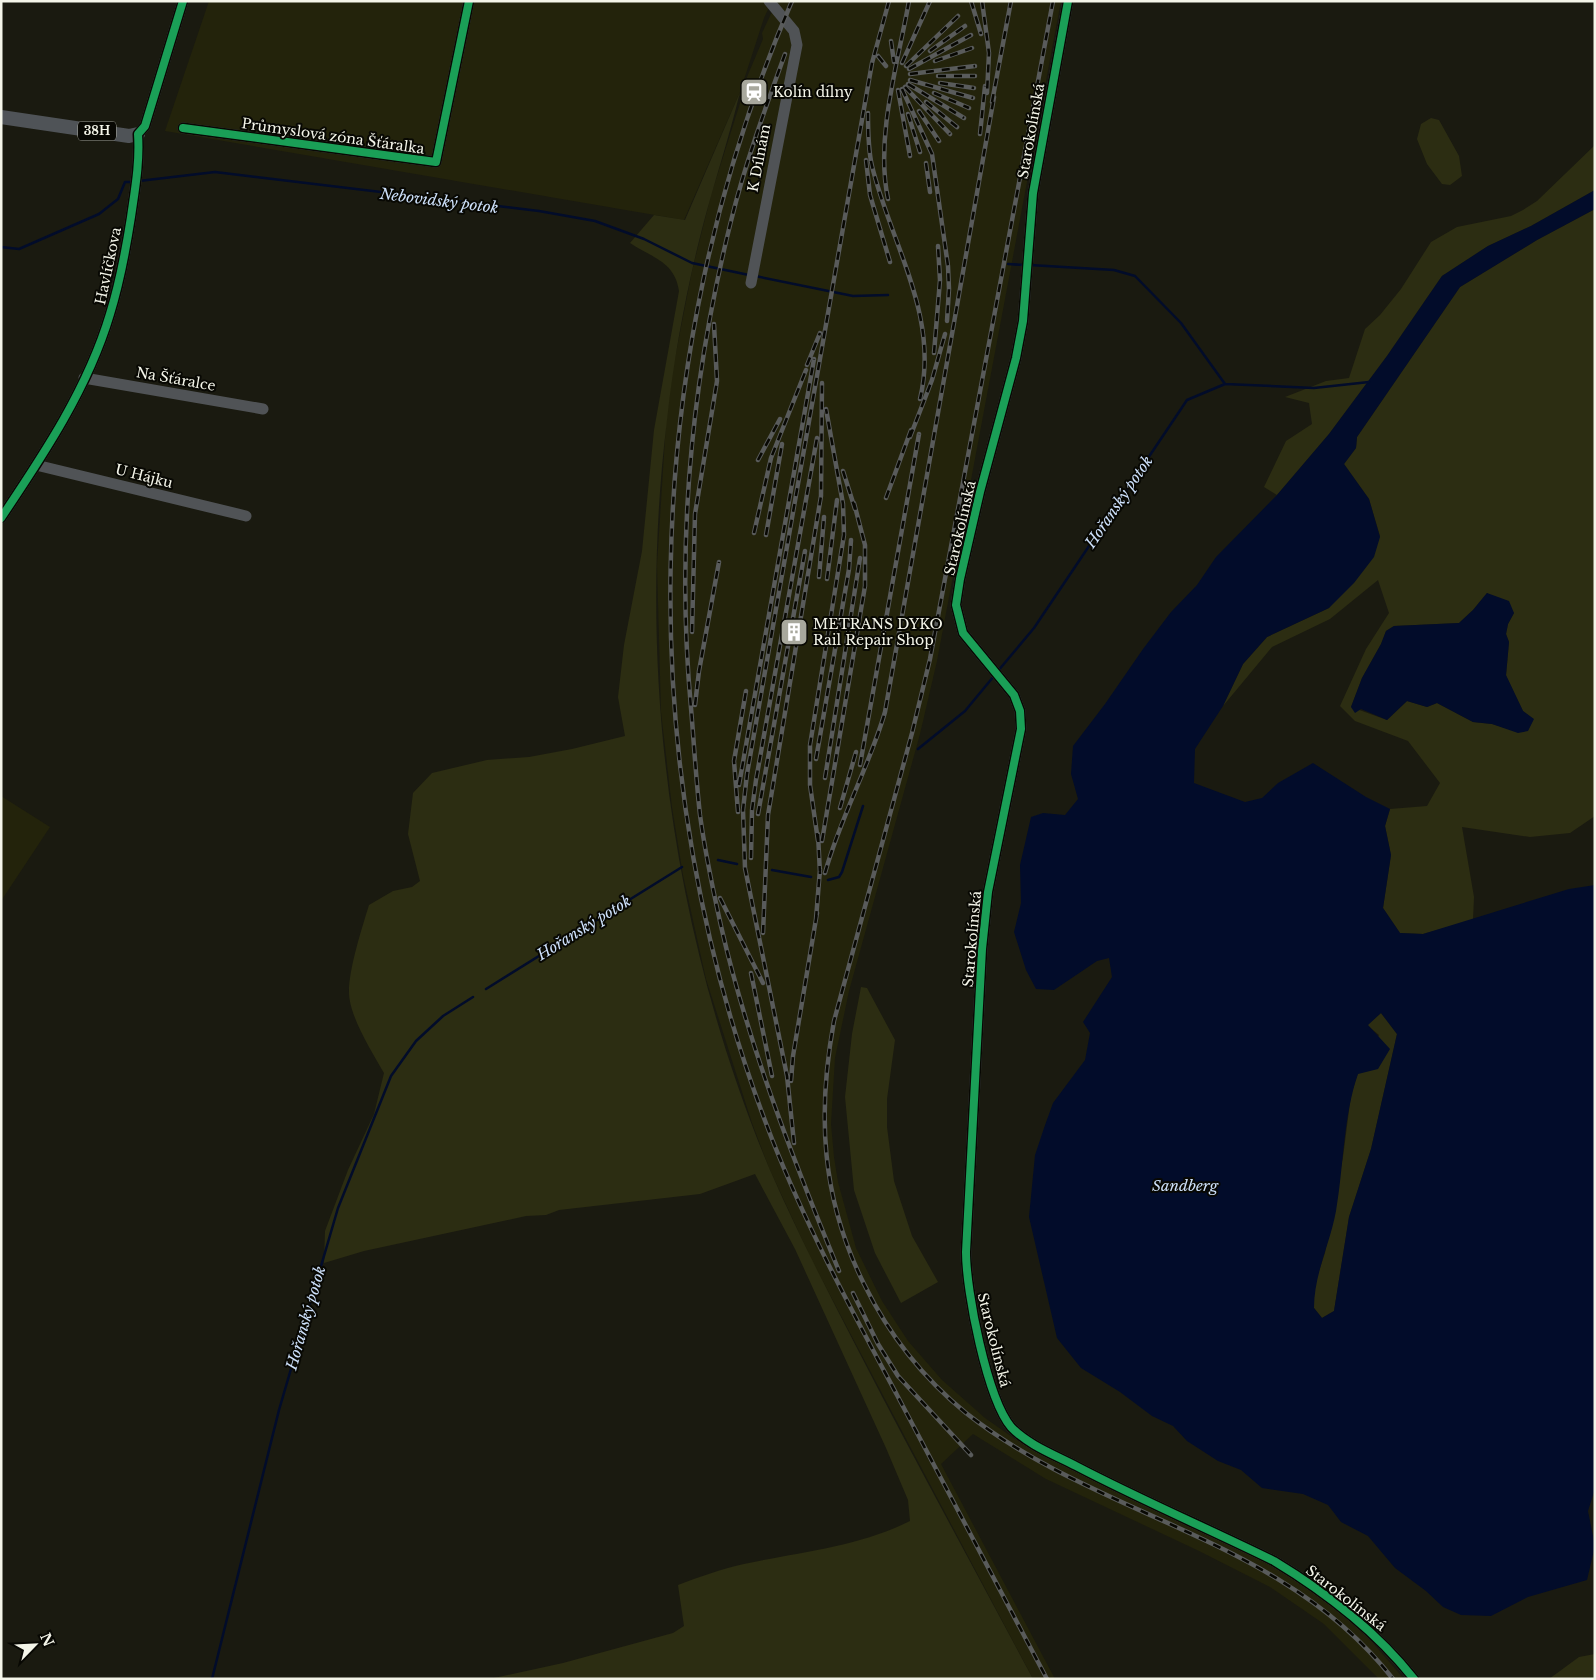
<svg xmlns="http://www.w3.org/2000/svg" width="1596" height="1680" viewBox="0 0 1596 1680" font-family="'Libre Baskerville',serif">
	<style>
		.built { fill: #23230b }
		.green { fill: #2c2d12; fill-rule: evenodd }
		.water { fill: #020c2a; fill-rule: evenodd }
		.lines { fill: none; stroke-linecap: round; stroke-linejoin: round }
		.stream { stroke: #020c2a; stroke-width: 2.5 }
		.minor { stroke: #505356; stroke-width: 11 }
		.major { stroke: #4f5357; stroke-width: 14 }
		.rail-casing { stroke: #595b5b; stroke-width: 4.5 }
		.rail { stroke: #080803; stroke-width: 2.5; stroke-dasharray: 8; stroke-linecap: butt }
		.cycleway-casing { stroke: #080803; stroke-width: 11 }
		.cycleway { stroke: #1a9f57; stroke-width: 8 }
		.labels { text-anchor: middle; stroke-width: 4; stroke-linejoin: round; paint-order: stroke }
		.shield { fill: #080803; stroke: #adaea4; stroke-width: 1 }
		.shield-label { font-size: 12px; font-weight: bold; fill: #f4f5e9 }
		.poi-label { font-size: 14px; fill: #f4f5e9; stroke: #080803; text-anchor: start }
		.street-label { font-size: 14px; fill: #f4f5e9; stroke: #080803 }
		.water-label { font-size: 15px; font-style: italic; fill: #cde0fa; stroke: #080803 }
	</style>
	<rect width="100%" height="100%" fill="#1a1a10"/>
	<path class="built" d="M209 1H772L764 18 740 92 684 220 165 131Z
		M777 1H1061L937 661 920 734 849 991 835 1058 831 1124 834 1157 838 1182 856 1248 882 1301 908 1341 942 1380 985 1418 1015 1439 1055 1461 1208 1533 1280 1570 1337 1609 1372 1642 1404 1679H1379L1324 1624 1270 1587 1199 1551 1046 1479 973 1434 941 1464 1055 1679H1033L812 1261 769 1168 752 1123 706 979 683 875 672 807 661 712 657 565 666 423 673 368 692 271 711 195 742 97 739 96 763 39 762 33Z
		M1 796 50 827 1 901Z"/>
	<path class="green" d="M740 92C729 138 714 183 702 229 686 292 674 356 667 420 636 671 672 937 770 1170 797 1232 828 1292 859 1352 915 1461 975 1570 1033 1679H489L563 1663 673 1633 684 1626 678 1585C699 1577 721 1569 744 1564 800 1552 858 1547 910 1521L908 1500 886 1448 795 1249 755 1174 700 1194 559 1210 546 1215 526 1216 364 1251 324 1263 325 1231 348 1170 374 1114 384 1073C372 1052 349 1016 349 992 349 968 362 928 369 905L393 891 412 887 420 881 408 834 413 793 432 773 487 760 529 757 572 749 625 736 618 697 624 645 642 551 654 430 679 291C675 262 653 258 630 243L654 215 685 220Z
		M1431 118 1439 120 1459 156 1462 176 1450 185 1442 184 1427 164 1417 139 1421 124Z
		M1595 145V190L1531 226 1488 246 1442 276 1387 356 1329 434 1277 495 1264 487 1286 441 1312 424 1309 403 1285 397 1326 381 1349 378 1365 329 1380 315 1401 289 1431 242 1457 227 1511 216 1523 210 1537 201Z
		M1595 209V816L1570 833 1530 837 1462 827 1474 897 1473 920 1423 934 1400 933 1383 908 1391 855 1385 826 1390 809 1427 806 1440 783 1408 741 1355 721 1340 706 1366 649 1389 613 1378 580 1330 619 1272 647 1223 706 1243 664 1267 637 1329 608 1380 536 1369 499 1344 464 1356 448 1357 437 1460 287 1537 240ZM1487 593 1514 613 1508 624 1506 634 1509 642 1506 676 1523 711 1533 719 1518 732 1492 724 1473 722 1437 703 1427 707 1407 701 1387 720 1351 707 1362 678 1381 644 1386 631 1394 626 1459 623 1473 610Z
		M861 987 867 988 895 1040 887 1099V1127L894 1181 912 1236 938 1282 901 1303 875 1253 854 1190 845 1097 852 1034Z
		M1381 1013 1397 1034 1371 1149 1349 1217 1334 1311 1322 1318 1314 1308V1286L1325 1253 1343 1157 1351 1095 1358 1073 1379 1035 1367 1025Z
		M1595 1654V1679H1549L1579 1657Z"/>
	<path class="water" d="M1595 190V209L1537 240 1460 287 1357 437 1356 448 1344 464 1369 499 1380 537 1374 557 1354 583 1329 608 1267 637 1243 664 1223 706 1195 749 1194 783 1245 802 1262 798 1278 783 1313 763 1366 797 1390 809 1385 826 1391 855 1383 908 1400 933 1423 934 1569 889 1595 885V1489L1588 1511 1595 1546 1587 1580 1528 1597 1491 1616 1461 1615 1443 1607 1426 1591 1395 1568 1368 1536 1341 1522 1328 1505 1303 1494 1262 1488 1241 1470 1218 1461 1187 1441 1173 1426 1152 1416 1120 1392 1081 1368 1057 1338 1029 1217 1035 1155 1044 1128 1053 1103 1085 1060 1090 1033 1083 1022 1112 977 1109 958 1097 961 1054 990 1036 989 1026 970 1014 932 1021 903 1020 865 1031 817 1043 813 1065 815 1078 799 1071 774 1073 746 1105 704 1143 649 1171 612 1197 585 1216 557 1277 495 1329 434 1387 356 1442 276 1488 246 1531 226ZM1381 1013 1397 1034 1371 1149 1349 1217 1334 1311 1322 1318 1314 1308C1314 1274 1330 1244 1336 1211 1344 1165 1343 1117 1358 1074L1378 1069 1390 1049 1368 1025Z
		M1487 593 1509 601 1514 613 1508 624 1506 634 1509 642 1506 675 1523 711 1534 719 1528 731 1518 733 1492 724 1473 722 1437 703 1427 707 1407 701 1387 720 1361 709 1355 713 1351 707 1362 678 1381 644 1386 631 1394 626 1459 623 1473 610Z"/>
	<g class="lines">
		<path class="stream" d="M139 181 215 172 539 211 595 221 644 239 692 263 749 275
			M1 247 19 249 99 214 118 199 125 182H133
			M1008 264 1024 265
			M1030 265 1114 270 1135 276 1181 323 1225 384
			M755 276 853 296 888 295
			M998 671 1034 628 1187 400 1225 384 1314 388 1369 382
			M918 749 965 711 994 676
			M718 860 737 864
			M772 870 811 877
			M828 880 839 877 842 872 863 806
			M486 989 682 867
			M212 1679 279 1410 338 1208 391 1076 416 1041 443 1016 473 997"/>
		<path class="minor" d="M1068 1 1033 193 1023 321 1016 358 980 492 960 579 956 605 963 633 1014 695 1020 711 1021 729 988 892 982 949 966 1252C966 1291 987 1398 1011 1427 1028 1445 1055 1455 1076 1466 1141 1500 1209 1529 1274 1561 1327 1593 1375 1630 1414 1679
			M183 128 436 162 469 1
			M751 283 797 45 794 31 769 1
			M84 378 263 409
			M36 465 246 516
			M1 518C44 454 88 388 110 314 120 282 126 249 131 217 135 189 140 162 138 134L145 126 183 1"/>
		<path class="major" d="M1 117 129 136 138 134"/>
		<defs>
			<path id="rail" d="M792 1C637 360 630 775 772 1139 807 1228 852 1311 897 1395 947 1490 997 1584 1047 1679
				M971 1 981 34
				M982 1 989 53 987 93
				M1053 1 930 659 912 733 834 1021C817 1113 821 1198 864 1284 888 1333 923 1378 966 1413 1100 1519 1283 1537 1393 1679
				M891 41 894 62
				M930 51 965 26
				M785 54C765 109 745 164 731 221 691 381 676 545 691 708 694 744 696 779 700 815 705 852 713 890 721 926 748 1044 793 1159 839 1271
				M878 56 886 66
				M935 61 972 48
				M902 63 930 1
				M906 66 958 16
				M909 69 971 35
				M910 74 975 66
				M938 76H975
				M910 80 973 98
				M940 83 974 88
				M908 84 964 118
				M905 87 950 134
				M902 89 932 154 948 266 949 289 947 321
				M898 90 910 156
				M934 93 969 108
				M926 102 957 127
				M992 102 1011 1
				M919 111 939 141
				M868 113C868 131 868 149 872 166 891 244 940 316 920 399
				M908 114 920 152
				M980 134 985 86
				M866 160 870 195 890 262
				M926 163 930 192
				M888 199C875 137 898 63 909 1
				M934 353 940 280 938 246
				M807 365 820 333
				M910 437 932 380 945 334
				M758 460 780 419
				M843 471 855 509
				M886 498 911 430
				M754 533 771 458 806 370
				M766 535 782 444
				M819 577 824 517
				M827 579 837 500
				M692 632 695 514 717 381 714 324
				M695 705 699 671 719 562
				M816 759 849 569 851 540
				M860 765 919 434
				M825 778 860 558
				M739 785 814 359
				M840 808 856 752
				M738 812 734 761 746 691
				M758 814 805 551
				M818 834 820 874
				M818 841 810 785V745L844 535 843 504 826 409
				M822 841 865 586V545L854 503
				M751 858 752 810 756 780 817 438
				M825 873C840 818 869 767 885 712L994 97
				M720 898 763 983
				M816 919 820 869
				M763 933 768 815 821 496 822 383
				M751 973 772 1076
				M791 1081 793 1056 817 913
				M794 1143 787 1076 745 868 743 810 747 774 872 63 889 1
				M853 1293 878 1344 898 1376 971 1455"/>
		</defs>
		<use href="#rail" class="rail-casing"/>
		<use href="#rail" class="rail"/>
		<defs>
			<path id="cycleway" d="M1068 1 1033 193 1023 321 1016 358 980 492 960 579 956 605 963 633 1014 695 1020 711 1021 729 988 892 982 949 966 1252C966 1291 987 1398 1011 1427 1028 1445 1055 1455 1076 1466 1141 1500 1209 1529 1274 1561 1327 1593 1375 1630 1414 1679
				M183 128 436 162 469 1
				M1 518C44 454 88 388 110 314 120 282 126 249 131 217 135 189 140 162 138 134L145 126 183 1"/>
		</defs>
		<use href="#cycleway" class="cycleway-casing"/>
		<use href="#cycleway" class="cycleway"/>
	</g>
	<defs>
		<symbol id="station-square" viewBox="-11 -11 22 22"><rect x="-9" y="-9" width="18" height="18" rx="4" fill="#a8a89d" stroke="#080803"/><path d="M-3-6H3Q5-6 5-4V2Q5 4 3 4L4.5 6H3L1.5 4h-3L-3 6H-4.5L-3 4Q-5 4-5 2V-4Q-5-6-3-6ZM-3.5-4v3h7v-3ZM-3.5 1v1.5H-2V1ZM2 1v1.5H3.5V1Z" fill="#fff"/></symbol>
		<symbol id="building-square" viewBox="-11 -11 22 22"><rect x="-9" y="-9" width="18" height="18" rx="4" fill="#a8a89d" stroke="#080803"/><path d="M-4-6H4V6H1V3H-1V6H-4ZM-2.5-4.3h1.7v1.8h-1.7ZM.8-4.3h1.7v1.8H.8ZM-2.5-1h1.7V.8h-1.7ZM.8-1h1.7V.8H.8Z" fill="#fff"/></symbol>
	</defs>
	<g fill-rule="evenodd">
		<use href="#station-square" x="738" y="76" width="32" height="32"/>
		<use href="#building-square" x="778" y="616" width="32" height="32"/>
	</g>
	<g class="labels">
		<rect class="shield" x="78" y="121.5" width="38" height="19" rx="4"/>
		<g class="shield-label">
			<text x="97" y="135">38H</text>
		</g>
		<g class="poi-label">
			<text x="773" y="97">Kolín dílny</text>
			<text x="813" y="629">METRANS DYKO<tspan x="813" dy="16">Rail Repair Shop</tspan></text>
		</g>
		<g class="street-label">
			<text transform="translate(1031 131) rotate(-80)" y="5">Starokolínská</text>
			<text transform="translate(333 136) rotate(8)" y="5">Průmyslová zóna Šťáralka</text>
			<text transform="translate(759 158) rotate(-79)" y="5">K Dílnám</text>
			<text transform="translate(108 266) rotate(-78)" y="5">Havlíčkova</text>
			<text transform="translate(176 379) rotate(10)" y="5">Na Šťáralce</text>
			<text transform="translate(144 476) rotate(14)" y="5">U Hájku</text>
			<text transform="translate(960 528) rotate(-77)" y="5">Starokolínská</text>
			<text transform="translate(972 939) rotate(-85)" y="5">Starokolínská</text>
			<text transform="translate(994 1340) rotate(76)" y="5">Starokolínská</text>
			<text transform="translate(1346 1598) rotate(38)" y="5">Starokolínská</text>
		</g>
		<g class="water-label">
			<text transform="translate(439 201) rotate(7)" y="5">Nebovidský potok</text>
			<text transform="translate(1119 502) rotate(-56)" y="5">Hořanský potok</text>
			<text transform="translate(584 928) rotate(-32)" y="5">Hořanský potok</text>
			<text x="1185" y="1191">Sandberg</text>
			<text transform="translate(306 1318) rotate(-74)" y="5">Hořanský potok</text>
		</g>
	</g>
	<rect width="1596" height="1680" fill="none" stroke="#f4f5e9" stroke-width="5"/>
	<g transform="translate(35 1645) rotate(66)" stroke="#080803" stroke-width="4" paint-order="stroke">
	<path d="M0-4L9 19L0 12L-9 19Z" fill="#f4f5e9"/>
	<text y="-8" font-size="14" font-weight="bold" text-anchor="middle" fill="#f4f5e9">N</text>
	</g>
</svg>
